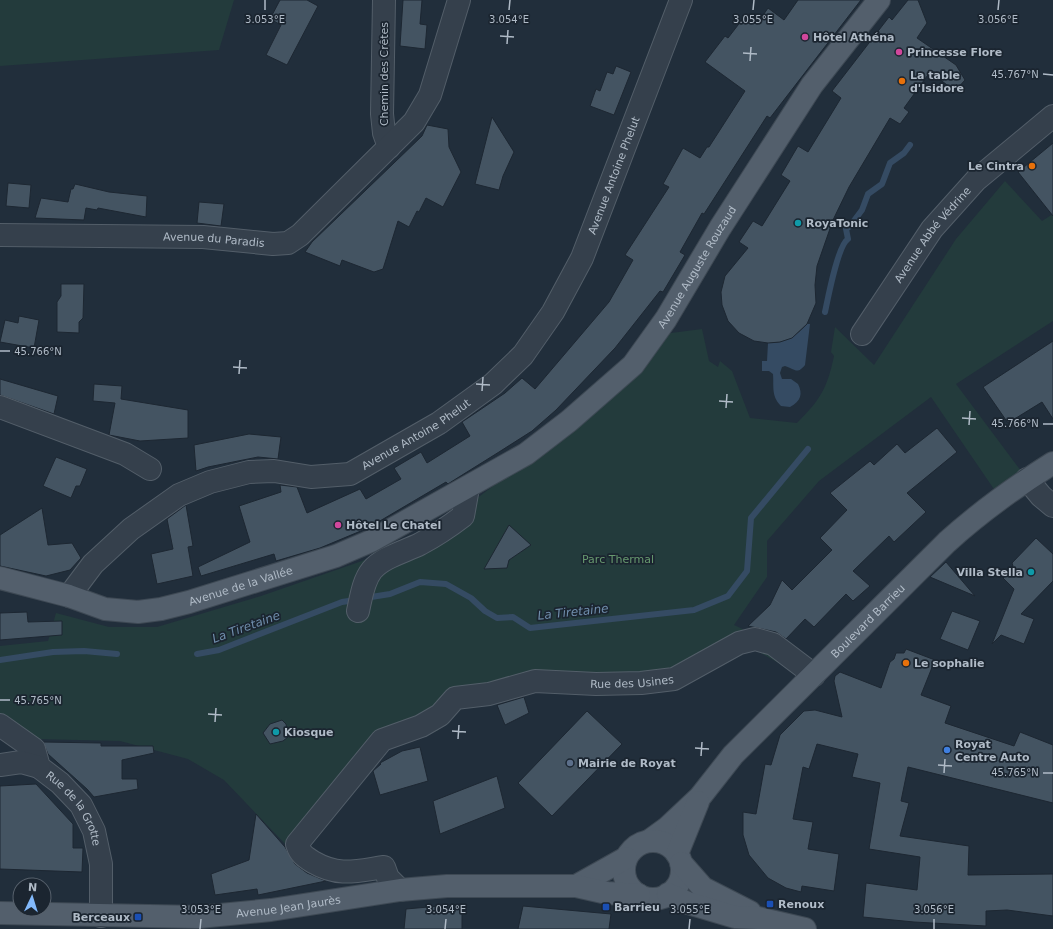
<svg xmlns="http://www.w3.org/2000/svg" width="1053" height="929" viewBox="0 0 1053 929" font-family="'DejaVu Sans',sans-serif">
	<style>
		.green { fill: #233b3c }
		.water { fill: #354b63 }
		.lines { fill: none; stroke-linecap: round; stroke-linejoin: round }
		.stream { stroke: #354b63; stroke-width: 6 }
		.building { fill: #445462; stroke: #1d2732 }
		.minor-casing { stroke: #535e69; stroke-width: 24 }
		.major-casing { stroke: #3e4954; stroke-width: 24 }
		.minor { stroke: #35404c; stroke-width: 22 }
		.major { stroke: #535f6c; stroke-width: 22 }
		.ticks { fill: none; stroke: #b0bbc7; stroke-width: 1.5 }
		.hotel-dot { fill: #d1479c; stroke: #1b2530; stroke-width: 1.5 }
		.food-dot { fill: #e8710a; stroke: #1b2530; stroke-width: 1.5 }
		.culture-dot { fill: #0f9aa8; stroke: #1b2530; stroke-width: 1.5 }
		.shop-dot { fill: #3f7fe0; stroke: #1b2530; stroke-width: 1.5 }
		.service-dot { fill: #5c6f8a; stroke: #1b2530; stroke-width: 1.5 }
		.transit-dot { fill: #1a4fb4; stroke: #1b2530; stroke-width: 1.5 }
		.labels { text-anchor: middle; stroke-width: 3.5; stroke-linejoin: round; paint-order: stroke }
		.poi-label { font-size: 11px; font-weight: bold; fill: #b0bbc7; stroke: #1b2530; text-anchor: start }
		.street-label { font-size: 11px; fill: #b0bbc7; stroke: #1b2530 }
		.park-label { font-size: 11px; fill: #67996f; stroke: #1b2530 }
		.water-label { font-size: 12px; font-style: italic; fill: #708eac; stroke: #1b2530 }
		.ticks-label { font-size: 10px; text-anchor: middle; fill: #b0bbc7; stroke: #1b2530; stroke-width: 3.5; stroke-linejoin: round; paint-order: stroke }
	</style>
	<rect width="100%" height="100%" fill="#212e3b"/>
	<path class="green" d="M0 0H234L219 50 0 66Z
		M1005 181 1042 221 1053 214V321L956 384 1027 479 1000 498 931 397 819 481 767 541V577L734 625 822 666 809 680 750 647 668 688 602 696 535 690 461 709 437 731 384 745 288 847 224 780 188 759 120 741 36 739 0 715V646L48 641 56 613 109 627H157L261 596 362 561 463 509 592 410 671 333 702 329 709 361 718 367 720 361 732 371 750 418 797 423C820 400 827 389 834 356L831 352 835 327 874 365 956 239Z"/>
	<path class="water" d="M807 324H810L805 365C797 375 795 369 785 366L782 367 780 373 782 379H791L798 384C803 394 801 401 790 407L781 406C771 396 774 386 773 374L769 371H762V361H767L768 343C783 344 797 336 807 324Z"/>
	<g class="lines">
		<path class="stream" d="M825 312C828 298 838 245 848 239L846 229 850 226 862 210 868 194 882 184 890 163 904 153 910 145
			M365 598 390 594 420 582 446 584 471 598 485 611 497 618 513 617 530 628 694 610 728 596 747 571 751 518 808 449
			M197 654 219 650 342 602 355 600
			M0 660 53 652 84 651 117 654"/>
	</g>
	<path class="building" d="M280 0H307L318 6 287 65 266 55 281 25 270 19Z
		M403 0H422L420 24 427 25 425 49 400 46Z
		M798 0H861L770 118 767 116 704 214 702 213 680 252 685 255 663 292 660 291 615 348 556 410 532 431 499 452 451 482 448 484 446 482 368 528 320 548 276 561 274 554 201 576 198 567 250 542 239 506 281 492 280 485 297 487 307 513 360 489 366 499 401 479 394 468 421 452 427 463 470 436 462 422 505 393 522 378 535 389 609 302 633 260 625 255 669 187 663 184 683 148 700 158 707 147H709L745 91 705 62 725 36 728 38 745 16 757 24 768 8 784 20Z
		M908 0H918L927 23 917 38 956 65 965 80 955 91 930 72 904 108 909 112 900 124 890 118 849 187 833 220 817 266 815 285 816 303 807 324 792 338 780 342 768 343 754 341 739 333 728 321 722 305 721 292 725 276 748 248 739 242 753 221 762 226 790 181 781 175 798 146 808 152 841 98 832 91 889 17 892 20Z
		M616 66 631 72 614 115 590 106 596 89 600 91 607 72 613 74Z
		M492 117 514 152 503 176 499 190 475 184Z
		M427 125 448 129 449 147 461 172 443 207 426 198 419 212 417 211 409 227 398 221 383 269 374 272 342 260 340 266 305 252 312 242 422 136Z
		M1053 143V216L1018 172Z
		M8 183 31 185 29 208 6 206Z
		M75 184 109 192 147 196 146 217 98 208 97 210 86 208 84 220 35 218 41 198 68 202 71 189H73Z
		M199 202 224 204 221 226 197 223Z
		M61 284H84L83 318 79 322V333L57 332V302L61 296Z
		M19 316 39 320 34 348 0 342 5 320 18 323Z
		M1053 341V419L1042 402 1008 423 983 387Z
		M0 379 58 396 54 414 0 395Z
		M94 384 122 386 121 399 188 410V438L140 441 109 435 115 403 93 401Z
		M937 428 957 452 907 493 926 512 894 542 889 536 853 571 870 586 853 601 846 594 814 627 805 619 786 639 776 632 748 626 770 605 782 580 792 590 832 550 820 538 847 510 830 493 870 461 874 465 897 444 905 453Z
		M249 434 281 437 278 459 258 457 208 467 196 471 194 445Z
		M56 457 87 469 80 486H76L71 498 43 486Z
		M186 505 193 546 188 547 193 576 157 584 151 554 173 549 167 519Z
		M42 508 48 545 72 543 81 558 70 570 46 576 0 566V535Z
		M509 525 531 545 509 560 507 568 484 569Z
		M1036 538 1053 554V581L1021 614 1034 619 1024 644 1001 635 992 644 1014 589 1003 578 1013 566 1012 563Z
		M946 562 975 596 930 577Z
		M952 611 980 621 968 650 940 639Z
		M27 612 28 622 62 621V635L0 640V613Z
		M906 649 935 660 921 695 951 706 945 723 1014 746 1020 732 1053 745V803L908 767 901 801 909 803 900 836 969 846 968 875 1053 874V916L1007 910 986 911V926L914 922 863 917 866 883 917 890 920 857 869 849 880 783 852 777 858 754 817 744 809 769 803 767 793 819 813 822 808 849 839 854 834 891 802 886 801 892 786 888 768 878 749 855 743 835V812L756 814 765 764 771 765 780 735 804 711 815 710 842 717 834 681 835 676 840 672 881 688 890 662 894 659 896 653H904Z
		M524 697 529 713 505 725 497 705Z
		M587 711 622 744 552 816 518 783Z
		M282 720 286 724 288 737 283 741 270 744 263 733 270 724Z
		M43 742 101 743V746H153L154 753 122 760V779H137L138 789 94 797 87 789 48 754Z
		M420 747 428 781 380 795 373 771 381 764 380 763 402 751Z
		M497 776 505 808 440 834 433 801Z
		M36 784 73 824V848H83L82 872 0 869V786Z
		M256 814 285 847 295 864 307 873 326 881 258 895 257 889 215 895 211 874 249 860Z
		M462 904V929H404L406 909Z
		M523 906 611 914 609 929H518Z"/>
	<g class="lines">
		<defs>
			<g id="minor">
				<path d="M384 0 382 114 384 133 389 147"/>
				<path id="s1" d="M0 235 203 237 273 244 288 243 300 235 414 122 430 95 459 0"/>
				<path id="s2" d="M862 334 932 229 976 180 1053 116"/>
				<path d="M0 407 125 454 150 469"/>
				<path d="M1027 479 1041 496 1053 506"/>
				<path id="s3" d="M69 596 93 564 131 529 179 495 210 482 249 472 274 471 311 477 350 474 439 423 493 384 523 355 553 312 582 258 681 0"/>
				<path d="M358 611C361 598 363 581 372 570 383 557 404 552 420 544 435 536 450 526 463 516L468 488"/>
				<path id="s4" d="M0 725 34 749 39 767 60 783 81 805 94 831 101 864V916"/>
				<path d="M0 765 21 762 39 767"/>
				<path id="s5" d="M400 890 388 878 384 867C356 871 339 877 313 862 305 857 300 854 297 844L382 740 421 726 440 715 455 698 489 694 535 681 596 684 641 683 674 679 739 643 755 639 773 644 814 675"/>
			</g>
			<g id="major">
				<path id="s6" d="M0 578 69 596 105 609 138 612 161 609 189 602 336 556 371 541 526 454 569 421 633 365 666 319 720 228 812 85 879 0"/>
				<path id="s7" d="M649 841 667 828 700 797 733 755 947 542C980 512 1015 487 1053 463"/>
				<circle cx="653" cy="870" r="29"/>
				<path d="M677 854 698 802"/>
				<path d="M681 863 703 888 750 912"/>
				<path d="M576 886 626 858"/>
				<path d="M668 894 688 903 735 917 758 918 805 929"/>
				<path id="s8" d="M0 913 199 917 271 910 400 890 447 886H576L607 893 639 895"/>
			</g>
		</defs>
		<use href="#minor" class="minor-casing"/>
		<use href="#major" class="major-casing"/>
		<use href="#minor" class="minor"/>
		<use href="#major" class="major"/>
	</g>
	<path class="ticks" d="M265 10V0M509 10 510 0M753 10 754 0M998 10 999 0M500 36 514 37M507 44 508 30M743 53 757 54M750 61 751 47M1043 74 1053 75M0 351H10M233 367 247 368M239 374 240 360M476 384 490 385M482 391 483 377M719 401 733 402M726 408 727 394M962 418 976 419M1043 424H1053M969 425 970 411M0 700H10M208 714 222 715M215 722 216 708M452 731 466 732M458 739 459 725M695 748 709 749M701 756 702 742M938 765 952 766M944 773 945 759M1043 773H1053M200 929 201 919M445 929 446 919M689 929 690 919M934 929V919"/>
	<g class="hotel-dot">
		<circle cx="805" cy="37" r="4"/>
		<circle cx="899" cy="52" r="4"/>
		<circle cx="338" cy="525" r="4"/>
	</g>
	<g class="food-dot">
		<circle cx="902" cy="81" r="4"/>
		<circle cx="1032" cy="166" r="4"/>
		<circle cx="906" cy="663" r="4"/>
	</g>
	<g class="culture-dot">
		<circle cx="798" cy="223" r="4"/>
		<circle cx="1031" cy="572" r="4"/>
		<circle cx="276" cy="732" r="4"/>
	</g>
	<circle class="shop-dot" cx="947" cy="750" r="4"/>
	<circle class="service-dot" cx="570" cy="763" r="4"/>
	<g class="transit-dot">
		<rect x="766" y="900" width="8" height="8" rx="2"/>
		<rect x="602" y="903" width="8" height="8" rx="2"/>
		<rect x="134" y="913" width="8" height="8" rx="2"/>
	</g>
	<g class="labels">
		<g class="poi-label">
			<text x="813" y="41">Hôtel Athéna</text>
			<text x="907" y="56">Princesse Flore</text>
			<text x="910" y="79">La table<tspan x="910" dy="13">d'Isidore</tspan></text>
			<text x="1024" y="170" text-anchor="end">Le Cintra</text>
			<text x="806" y="227">RoyaTonic</text>
			<text x="346" y="529">Hôtel Le Chatel</text>
			<text x="1023" y="576" text-anchor="end">Villa Stella</text>
			<text x="914" y="667">Le sophalie</text>
			<text x="284" y="736">Kiosque</text>
			<text x="955" y="748">Royat<tspan x="955" dy="13">Centre Auto</tspan></text>
			<text x="578" y="767">Mairie de Royat</text>
			<text x="778" y="908">Renoux</text>
			<text x="614" y="911">Barrieu</text>
			<text x="130" y="921" text-anchor="end">Berceaux</text>
		</g>
		<g class="street-label">
			<text transform="translate(384 74) rotate(-90)" y="4">Chemin des Crêtes</text>
			<text dy="4" stroke="none"><textPath href="#s3" startOffset="739">Avenue Antoine Phelut</textPath></text>
			<text dy="4" stroke="none"><textPath href="#s2" startOffset="122">Avenue Abbé Védrine</textPath></text>
			<text dy="4" stroke="none"><textPath href="#s1" startOffset="214">Avenue du Paradis</textPath></text>
			<text dy="4" stroke="none"><textPath href="#s6" startOffset="821">Avenue Auguste Rouzaud</textPath></text>
			<text dy="4" stroke="none"><textPath href="#s3" startOffset="403">Avenue Antoine Phelut</textPath></text>
			<text dy="4" stroke="none"><textPath href="#s6" startOffset="249">Avenue de la Vallée</textPath></text>
			<text dy="4" stroke="none"><textPath href="#s7" startOffset="311">Boulevard Barrieu</textPath></text>
			<text dy="4" stroke="none"><textPath href="#s5" startOffset="526">Rue des Usines</textPath></text>
			<text dy="4" stroke="none"><textPath href="#s4" startOffset="116">Rue de la Grotte</textPath></text>
			<text dy="4" stroke="none"><textPath href="#s8" startOffset="289">Avenue Jean Jaurès</textPath></text>
		</g>
		<g class="park-label">
			<text x="618" y="563">Parc Thermal</text>
		</g>
		<g class="water-label">
			<text transform="translate(573 612) rotate(-6)" y="4">La Tiretaine</text>
			<text transform="translate(246 627) rotate(-20)" y="4">La Tiretaine</text>
		</g>
	</g>
	<g class="ticks-label">
		<text x="265" y="23">3.053°E</text>
		<text x="509" y="23">3.054°E</text>
		<text x="753" y="23">3.055°E</text>
		<text x="998" y="23">3.056°E</text>
		<text x="1015" y="78">45.767°N</text>
		<text x="38" y="355">45.766°N</text>
		<text x="1015" y="427">45.766°N</text>
		<text x="38" y="704">45.765°N</text>
		<text x="1015" y="776">45.765°N</text>
		<text x="201" y="913">3.053°E</text>
		<text x="446" y="913">3.054°E</text>
		<text x="690" y="913">3.055°E</text>
		<text x="934" y="913">3.056°E</text>
	</g>
	<g transform="translate(32 897) rotate(4)"><circle r="19" fill="#1b2530" stroke="#57616c"/>
	<path d="M0-3L7 15L0 10L-7 15Z" fill="#82b9fb"/>
	<text y="-6" font-size="11" font-weight="bold" text-anchor="middle" fill="#b0bbc7">N</text>
	</g>
</svg>
